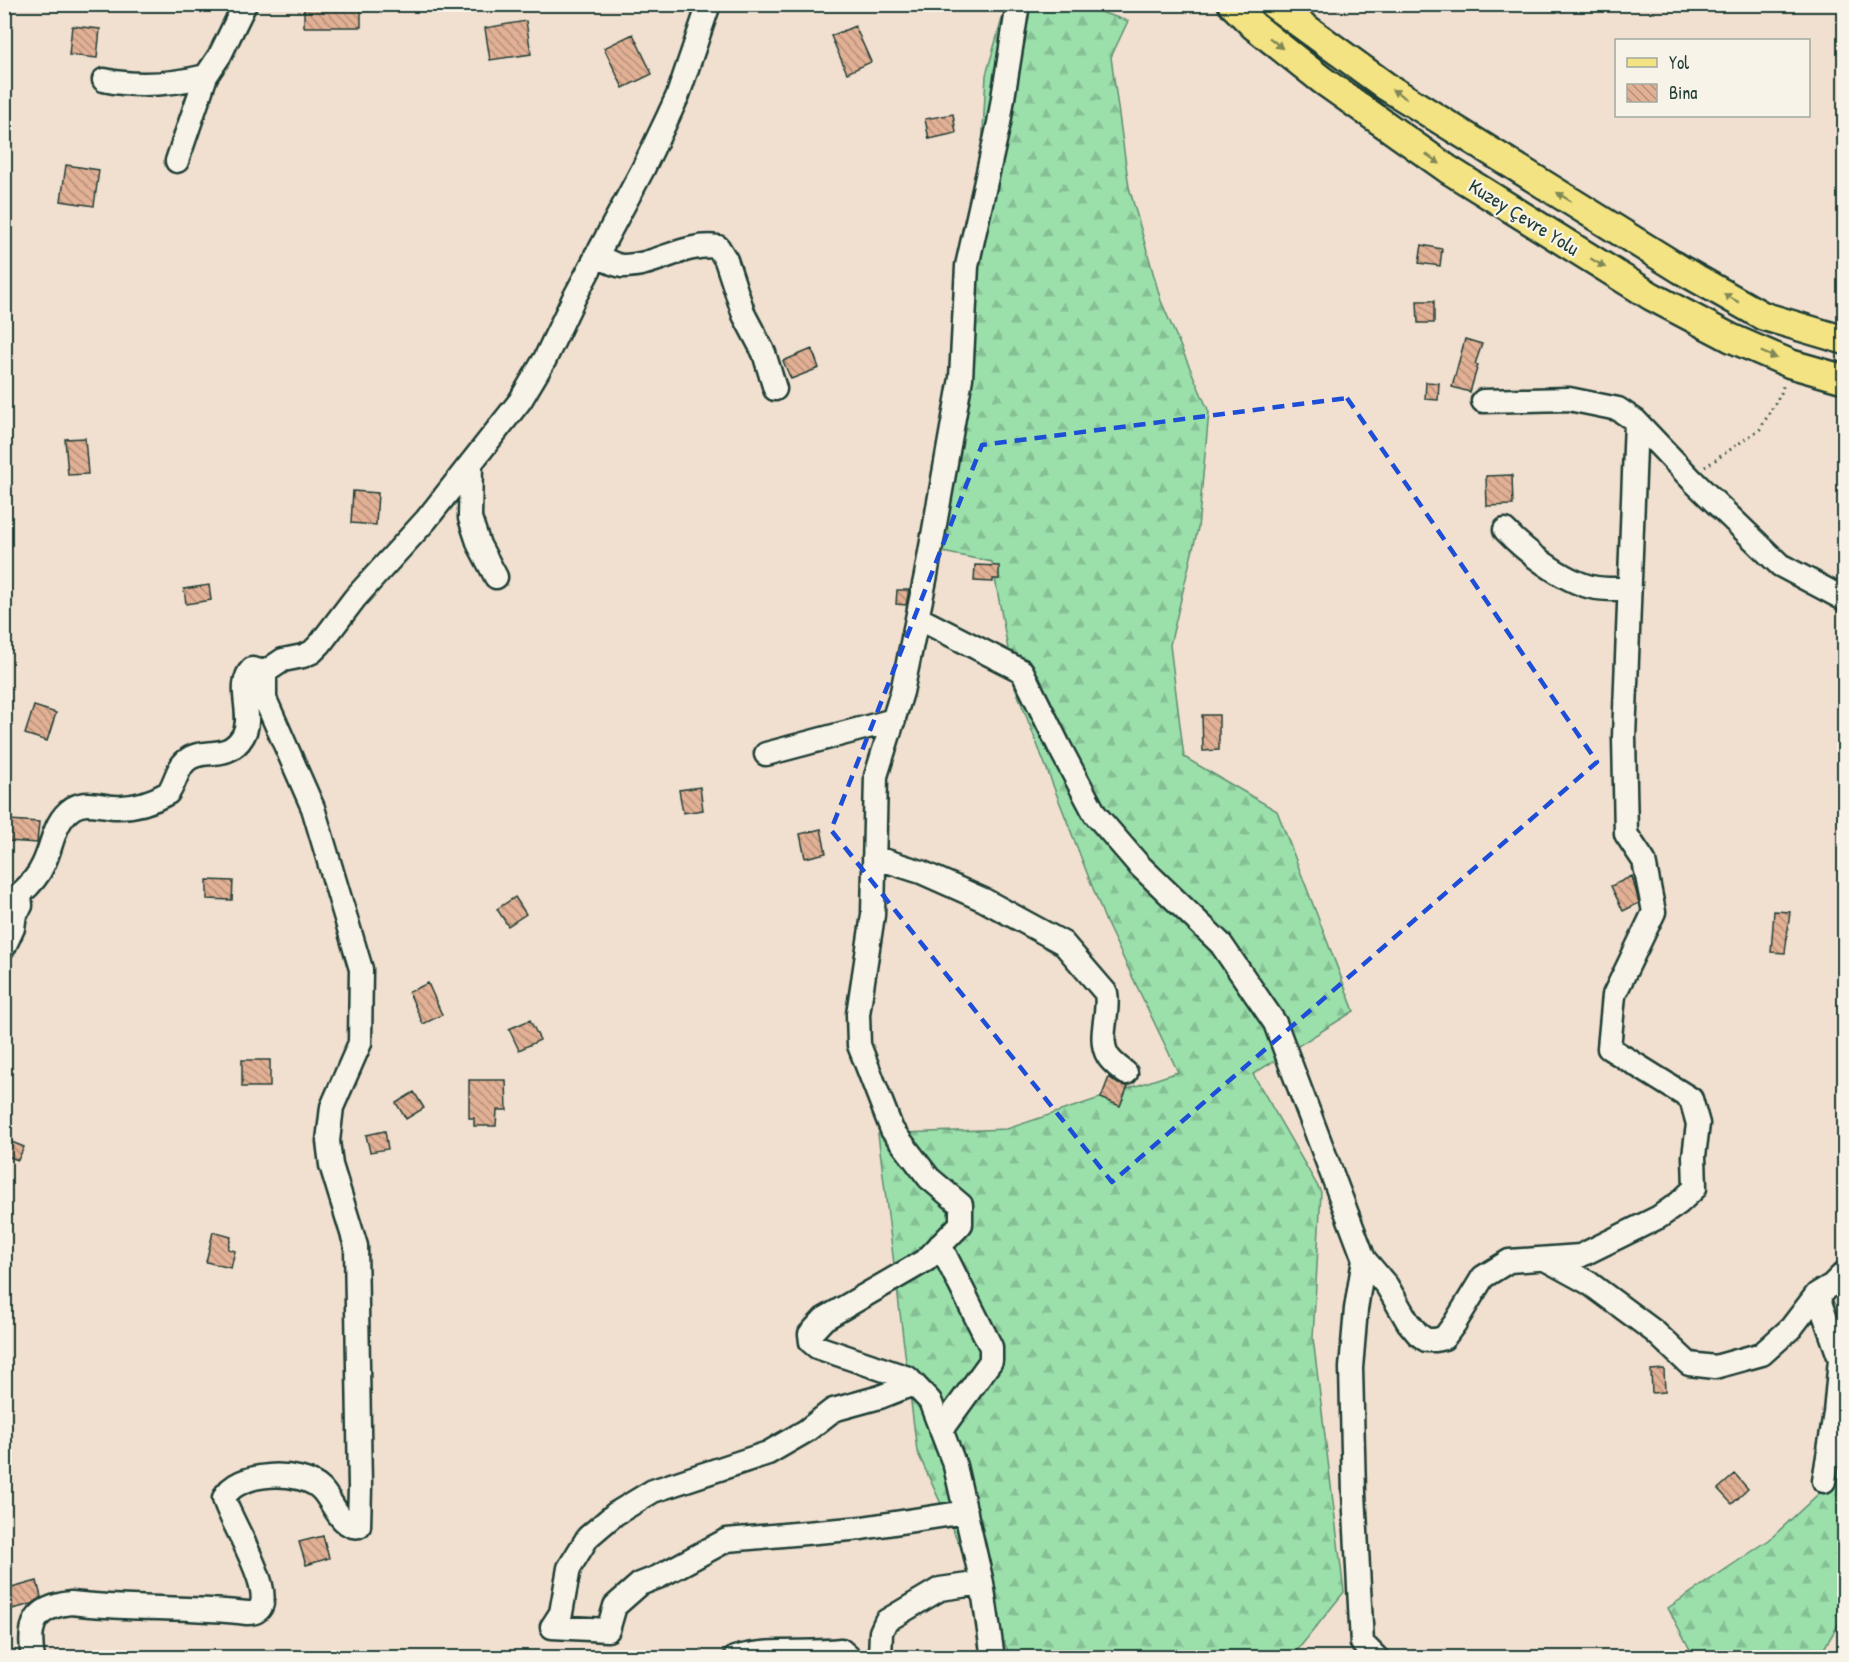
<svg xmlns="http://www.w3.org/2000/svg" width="1849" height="1662" viewBox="0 0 1849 1662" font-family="'Patrick Hand',sans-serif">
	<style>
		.forest { fill: url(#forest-firs); stroke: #5d8e70; stroke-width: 1.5 }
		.building { fill: url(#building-back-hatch); stroke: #1f3d34; stroke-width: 1.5 }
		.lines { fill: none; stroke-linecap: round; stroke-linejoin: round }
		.minor-casing { stroke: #1f3d34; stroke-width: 27 }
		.major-casing { stroke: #1f3d34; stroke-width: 32 }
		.path { stroke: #1f3d34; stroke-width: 3; stroke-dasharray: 1.5 4.5; stroke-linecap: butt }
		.minor { stroke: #f7f3e8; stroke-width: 22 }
		.major { stroke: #f4e382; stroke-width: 27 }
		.oneway { fill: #7f8857 }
		.marked { fill: none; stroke: #1d4ed8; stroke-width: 4.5; stroke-dasharray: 12 8; stroke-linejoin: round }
		.labels { text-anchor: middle; stroke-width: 4.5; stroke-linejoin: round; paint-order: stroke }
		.street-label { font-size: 20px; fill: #1f3d34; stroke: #f7f3e8 }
	</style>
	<defs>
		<pattern id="forest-firs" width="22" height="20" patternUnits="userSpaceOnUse" patternTransform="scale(1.5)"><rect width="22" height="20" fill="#9bdfab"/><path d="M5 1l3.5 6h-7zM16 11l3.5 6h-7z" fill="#85c094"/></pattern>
		<pattern id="building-back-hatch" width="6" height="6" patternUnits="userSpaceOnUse" patternTransform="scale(1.5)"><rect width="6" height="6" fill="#e2b095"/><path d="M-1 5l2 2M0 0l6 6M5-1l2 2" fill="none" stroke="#b7907a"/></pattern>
	</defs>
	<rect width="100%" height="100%" fill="#f1dfcf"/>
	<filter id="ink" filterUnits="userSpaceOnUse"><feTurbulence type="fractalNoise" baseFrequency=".0167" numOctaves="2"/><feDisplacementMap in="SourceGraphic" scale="12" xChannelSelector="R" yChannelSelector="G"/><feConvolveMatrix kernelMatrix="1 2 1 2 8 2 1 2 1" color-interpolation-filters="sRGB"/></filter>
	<g filter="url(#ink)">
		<path class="forest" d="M1006 5H1091L1097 11 1128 21 1111 57 1129 187 1161 301 1209 412 1198 528 1170 645 1184 757 1277 811 1354 1011 1253 1074 1321 1192 1313 1338 1344 1592 1292 1657H1008V1651L917 1451 878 1134 1007 1129 1178 1072 1106 922 1015 687 992 562 937 551 971 358 986 75Z
			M1844 1470V1615L1819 1657H1694L1668 1608 1769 1540Z"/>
		<path class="building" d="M304 4H361V27H304Z
			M526 21 531 54 490 60 485 28Z
			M72 26 100 29 97 58 69 55Z
			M855 26 871 62 847 73 831 36Z
			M633 34 652 74 623 88 604 48Z
			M953 114 956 133 929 139 925 119Z
			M66 165 99 170 94 206 61 201Z
			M1422 245 1442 249 1440 266 1419 263Z
			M1417 301H1434V323H1418Z
			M1465 339 1482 344 1475 364 1478 365 1470 392 1452 387Z
			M812 349 819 368 791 379 783 361Z
			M1426 382 1439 383 1438 400 1425 399Z
			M85 438 88 474 68 475 65 439Z
			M1512 475 1513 505 1487 506 1486 476Z
			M353 491 378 493 376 525 351 523Z
			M975 565 999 566V579H993V582L974 581Z
			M209 585 211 600 186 604 184 589Z
			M897 590H909L906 605 896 604Z
			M34 706 56 713 47 741 25 734Z
			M1202 715H1219V750L1203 751Z
			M700 787 703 810 683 813 679 790Z
			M9 820 39 822 37 843 8 841Z
			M821 829 826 853 805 858 800 834Z
			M1632 876 1639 903 1623 911 1611 886Z
			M207 880 233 881 232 900 207 899Z
			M515 897 526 914 508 926 497 909Z
			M1774 911 1790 912 1785 953 1771 952Z
			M428 983 442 1015 423 1024 409 992Z
			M530 1020 540 1040 519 1050 509 1029Z
			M242 1060H270V1087H242Z
			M1109 1077 1118 1084 1128 1086 1120 1106 1101 1098Z
			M469 1080H506L507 1110H497L496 1126H474V1118H469Z
			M414 1092 424 1108 406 1119 396 1103Z
			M385 1131 388 1149 370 1152 366 1135Z
			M4 1139 24 1147 18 1160 4 1155Z
			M213 1232 231 1237 228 1249 235 1251 231 1268 206 1262Z
			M1664 1369 1665 1392 1652 1393 1651 1370Z
			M1735 1474 1748 1489 1732 1504 1718 1489Z
			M323 1536 329 1558 306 1565 299 1542Z
			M37 1581 41 1597 32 1604 4 1611V1590Z"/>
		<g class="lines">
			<defs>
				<path id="minor" d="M104 80C136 87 173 84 206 76L220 55 245 4
					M177 161 206 76
					M596 255C604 259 613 265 622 266 655 267 684 242 718 247L726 260 744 315 764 353 775 389
					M1483 401 1569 399 1618 409 1636 421 1693 481 1780 565 1844 599
					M471 463 470 518 479 545 496 577
					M1505 530C1525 551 1562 580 1591 587 1603 590 1617 589 1629 589
					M918 618 1022 671 1059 746 1095 814 1139 865 1221 944 1275 1023 1364 1259 1387 1286 1408 1322 1418 1334 1426 1340H1435L1444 1338 1455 1323 1483 1277 1509 1261 1580 1256 1659 1217 1679 1203 1695 1188 1694 1156 1698 1124 1691 1099 1609 1048 1614 995 1654 912 1644 861 1626 834 1624 737 1636 421
					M766 754 894 720
					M874 857 921 872 984 900 1063 943 1106 993C1110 1013 1097 1038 1108 1056 1112 1063 1120 1068 1126 1073
					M4 947 13 928 15 914 21 906 20 894C29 886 38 877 43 865 53 846 53 821 73 808 85 800 100 806 114 807 132 808 152 802 168 793 175 784 177 768 186 761 202 746 227 763 243 736 255 716 235 686 252 669L265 672
					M940 1245 991 1347V1361L941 1430
					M1364 1259 1356 1309 1351 1368 1354 1493 1362 1643 1377 1658
					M1545 1259 1589 1283 1655 1332 1689 1364 1715 1367 1762 1354 1791 1328 1817 1294 1832 1285 1844 1273
					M1817 1294 1840 1359 1835 1413 1824 1481
					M552 1627 561 1613 569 1568 588 1537 615 1514 653 1491 768 1453 806 1431 833 1410 880 1397 913 1384
					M552 1627 608 1630 615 1606 640 1584 658 1577 727 1540 862 1528 966 1512
					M33 1658C27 1624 35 1607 71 1603 129 1610 188 1606 247 1613 292 1614 226 1516 224 1498 236 1471 301 1469 321 1489 332 1499 341 1530 359 1526L360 1487 356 1246 331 1165 328 1141 332 1107 360 1043 361 969 313 808 265 699V672L283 660 303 656 312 652 320 644 355 598 426 520 520 401 545 359 573 300 643 169 667 119 678 95 709 4
					M735 1658C770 1648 806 1654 841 1650L850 1658
					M880 1658 881 1632 886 1621 940 1589 982 1583
					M993 1658 982 1583 955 1466 930 1401 908 1378 817 1347 811 1342 810 1334 824 1319 926 1260 961 1224V1205L929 1178 892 1130 859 1045 858 1014 873 915 876 776 902 692 926 575 961 378 967 266 999 123 1018 4"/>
				<path id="major" d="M1232 4 1254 26 1322 80 1449 170 1651 296 1731 338 1791 364 1844 379
					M1273 4 1387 87 1680 269 1763 316 1844 340"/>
			</defs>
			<use href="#minor" class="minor-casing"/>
			<use href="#major" class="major-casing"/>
			<path class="path" d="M1705 467 1760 429 1781 393 1784 383"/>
			<use href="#minor" class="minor"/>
			<use href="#major" class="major"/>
		</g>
		<defs><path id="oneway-solid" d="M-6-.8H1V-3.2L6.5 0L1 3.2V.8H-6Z" transform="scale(1.5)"/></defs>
		<g class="oneway">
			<use href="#oneway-solid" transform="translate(1276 43) rotate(39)"/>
			<use href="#oneway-solid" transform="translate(1399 94) rotate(-148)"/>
			<use href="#oneway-solid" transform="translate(1433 159) rotate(35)"/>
			<use href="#oneway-solid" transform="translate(1564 197) rotate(-148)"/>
			<use href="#oneway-solid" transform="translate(1598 263) rotate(32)"/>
			<use href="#oneway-solid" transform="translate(1731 298) rotate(-151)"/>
			<use href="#oneway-solid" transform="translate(1769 355) rotate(23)"/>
		</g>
	</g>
	<path class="marked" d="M1347 398 1597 762 1112 1182 831 830 982 445Z"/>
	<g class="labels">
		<g class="street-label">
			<text transform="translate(1524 217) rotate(32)" y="7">Kuzey Çevre Yolu</text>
		</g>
	</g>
	<rect width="1849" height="1662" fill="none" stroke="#f7f3e8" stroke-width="24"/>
	<rect x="12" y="12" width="1825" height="1638" fill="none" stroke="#1f3d34" stroke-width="2" filter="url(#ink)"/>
	<rect x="1615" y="39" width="195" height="78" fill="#f7f3e8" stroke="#a1aaa0" stroke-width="1.5"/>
	<rect x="1627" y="58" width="30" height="9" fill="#f4e382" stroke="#a1aaa0" stroke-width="1.5"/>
	<text x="1669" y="69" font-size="18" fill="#1f3d34">Yol</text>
	<rect x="1627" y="84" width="30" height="18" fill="url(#building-back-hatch)" stroke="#a1aaa0" stroke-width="1.5"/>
	<text x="1669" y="99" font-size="18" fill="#1f3d34">Bina</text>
</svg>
